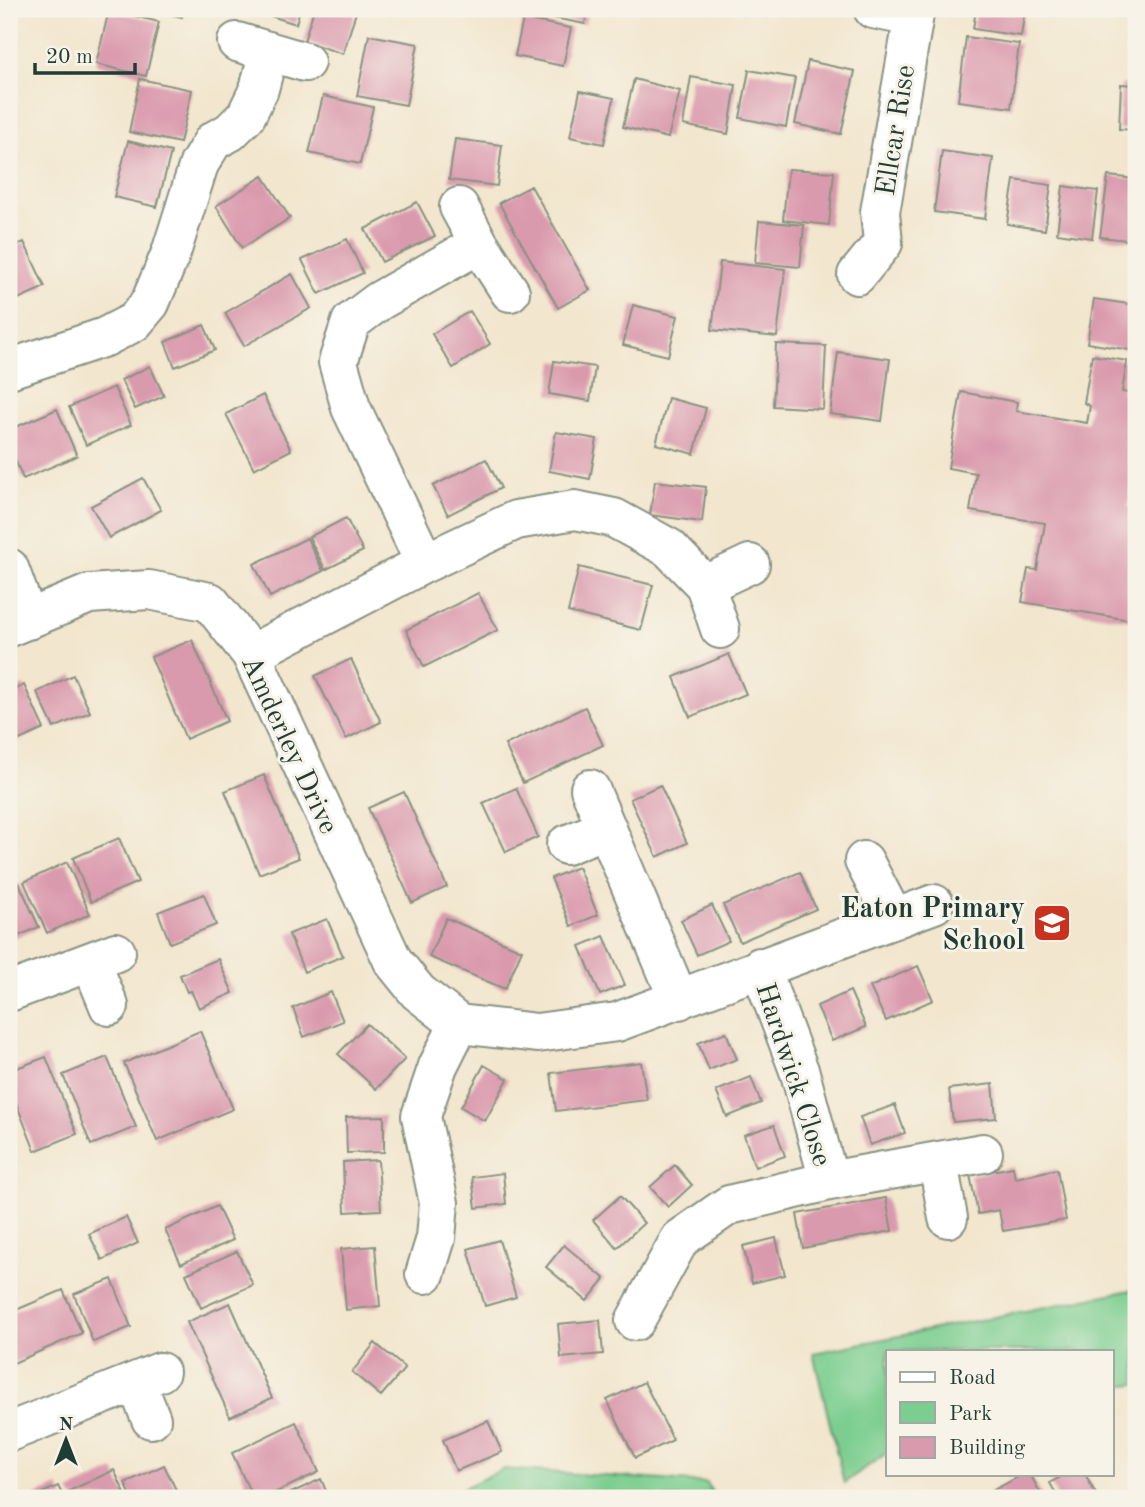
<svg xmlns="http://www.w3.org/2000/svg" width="1145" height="1507" viewBox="0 0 1145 1507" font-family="'Old Standard TT',serif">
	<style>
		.green { fill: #7cce90; stroke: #4e8662; stroke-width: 2 }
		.building { fill: #da9aad }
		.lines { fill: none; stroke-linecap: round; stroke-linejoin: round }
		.minor-casing { stroke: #889281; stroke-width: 42 }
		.minor { stroke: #fff; stroke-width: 38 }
		.labels { text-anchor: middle; stroke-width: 6; stroke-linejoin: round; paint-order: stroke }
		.street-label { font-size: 28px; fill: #1f3d34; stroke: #f7f3e8 }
		.poi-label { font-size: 28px; font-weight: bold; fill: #1f3d34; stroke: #f7f3e8; text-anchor: end }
	</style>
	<rect width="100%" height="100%" fill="#f7f3e8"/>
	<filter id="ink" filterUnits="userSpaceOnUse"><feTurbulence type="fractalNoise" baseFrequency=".0143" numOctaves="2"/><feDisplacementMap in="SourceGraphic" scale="14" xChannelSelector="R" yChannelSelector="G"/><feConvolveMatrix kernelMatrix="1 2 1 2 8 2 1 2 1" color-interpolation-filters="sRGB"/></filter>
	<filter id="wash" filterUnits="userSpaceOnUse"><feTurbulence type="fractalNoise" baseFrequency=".00686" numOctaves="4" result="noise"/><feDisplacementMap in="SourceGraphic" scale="28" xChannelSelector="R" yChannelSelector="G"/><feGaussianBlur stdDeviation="1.57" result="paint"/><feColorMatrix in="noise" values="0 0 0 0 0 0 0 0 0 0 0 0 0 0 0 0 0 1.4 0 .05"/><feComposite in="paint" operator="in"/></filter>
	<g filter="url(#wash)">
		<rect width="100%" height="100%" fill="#f2e6ce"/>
		<path class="green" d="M1136 1289V1384L1112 1386V1351H888V1452L844 1483 813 1353Z
			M503 1469 707 1483 715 1498H443Z"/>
		<g id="blocks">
			<path class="building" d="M149 9H184L182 17Z
				M259 9H300L296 24 258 12Z
				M314 9H357L343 54 304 41Z
				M539 9H588L585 24 538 15Z
				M976 9H1025L1021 36 973 29Z
				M109 10 159 22 146 76 96 64Z
				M523 19 571 28 563 66 515 56Z
				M369 35 418 44 406 105 357 96Z
				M966 37 1019 44 1011 108 958 101Z
				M808 61 855 71 841 134 795 124Z
				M749 70 795 78 786 127 740 118Z
				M691 77 736 85 728 134 683 125Z
				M140 79 192 90 180 143 129 132Z
				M634 79 680 91 668 138 623 127Z
				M1121 84 1136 85V130L1119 129Z
				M580 91 614 98 604 144 570 137Z
				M323 96 373 107 360 164 309 153Z
				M455 139 502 145 497 186 449 180Z
				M128 141 171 152 157 207 114 197Z
				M942 151 993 158 985 219 934 212Z
				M788 169 834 172 829 225 783 220Z
				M263 176 290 218 242 248 216 206Z
				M1108 176 1136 179V241L1100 237Z
				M1014 180 1051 185 1045 230 1007 224Z
				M531 186 590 290 558 308 499 203Z
				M1063 186 1098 191 1092 238 1057 233Z
				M417 202 435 236 382 262 365 229Z
				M759 221 804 225 800 267 755 263Z
				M347 239 363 273 319 294 302 260Z
				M24 242 45 287 9 303V249Z
				M720 262 785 269 777 337 712 330Z
				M292 274 311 308 244 346 225 313Z
				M1094 299 1136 305V351L1087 343Z
				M633 305 678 316 668 356 623 345Z
				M470 311 490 344 453 368 432 334Z
				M204 325 215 350 175 367 165 342Z
				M776 344 826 346 823 409 773 406Z
				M838 352 890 359 882 421 830 414Z
				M1092 355 1127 361 1122 392 1136 394V462L1128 507 1136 508V621L1022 602 1028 569 1037 570 1045 523 970 511 976 473 948 468 961 392 1017 402 1016 411 1087 423 1090 406 1084 403Z
				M554 361 595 367 590 401 549 394Z
				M150 366 164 396 135 409 121 380Z
				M114 387 131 425 86 445 69 407Z
				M263 395 291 450 254 469 226 414Z
				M668 398 706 408 694 454 656 444Z
				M57 409 77 456 23 479 9 445V430Z
				M556 432 597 439 590 479 549 471Z
				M486 459 501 488 448 515 433 486Z
				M143 478 161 510 109 538 91 506Z
				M655 481 706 487 702 522 650 515Z
				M346 518 363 551 325 570 309 537Z
				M307 538 323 571 270 597 254 564Z
				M579 567 653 585 641 630 568 612Z
				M478 593 498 630 424 667 406 630Z
				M192 640 227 721 186 739 151 657Z
				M729 654 746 694 690 717 674 677Z
				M351 659 381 722 346 739 315 676Z
				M73 675 90 712 54 728 37 692Z
				M24 685 44 729 15 742 9 728V692Z
				M585 707 603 745 523 783 505 745Z
				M264 775 299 858 259 874 225 791Z
				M660 785 687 843 657 857 630 799Z
				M516 788 538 837 506 852 483 803Z
				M404 792 447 887 412 903 368 808Z
				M119 838 138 882 91 902 73 858Z
				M67 862 90 914 47 933 24 882Z
				M578 867 598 915 571 926 551 878Z
				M800 872 816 909 740 942 723 905Z
				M19 883 39 927 9 940V888Z
				M204 894 216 925 170 943 158 912Z
				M712 905 729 941 697 955 681 920Z
				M446 918 522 950 505 989 429 957Z
				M327 919 343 956 304 972 289 934Z
				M604 936 625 985 600 995 580 946Z
				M218 959 233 993 199 1008 191 991 187 992 180 975Z
				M918 966 933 1000 886 1021 870 987Z
				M850 991 866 1027 832 1041 817 1006Z
				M331 992 343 1021 304 1037 293 1008Z
				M367 1024 405 1059 376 1089 338 1054Z
				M200 1031 233 1109 157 1141 124 1063Z
				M726 1032 737 1059 709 1070 698 1043Z
				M46 1057 77 1134 35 1151 9 1085V1071Z
				M107 1057 136 1127 91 1145 63 1075Z
				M641 1062 647 1100 556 1111 551 1073Z
				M484 1065 508 1079 485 1121 461 1107Z
				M751 1077 761 1103 727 1117 716 1091Z
				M993 1084 996 1118 953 1122 949 1089Z
				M895 1105 905 1133 870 1145 860 1117Z
				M384 1116V1152L347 1153 346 1117Z
				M774 1125 785 1156 755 1167 744 1135Z
				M378 1160 381 1210 345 1212 343 1162Z
				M675 1165 692 1185 668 1207 650 1187Z
				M1013 1167 1015 1178 1057 1169 1066 1220 1003 1231 999 1210 978 1214 970 1175Z
				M503 1173 506 1204 476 1208 472 1177Z
				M620 1196 644 1223 617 1248 593 1220Z
				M886 1198 892 1231 803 1248 797 1214Z
				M217 1206 233 1240 181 1264 165 1230Z
				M126 1217 138 1243 102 1260 89 1234Z
				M776 1238 785 1275 752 1283 743 1246Z
				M499 1240 516 1297 485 1306 468 1249Z
				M564 1245 605 1279 587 1301 546 1267Z
				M375 1246 380 1306 346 1310 341 1249Z
				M237 1251 253 1285 201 1308 186 1274Z
				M112 1279 131 1327 93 1342 74 1294Z
				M63 1290 82 1333 9 1365V1313Z
				M230 1303 272 1398 230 1417 187 1322Z
				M600 1320 603 1354 561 1358 558 1324Z
				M375 1343 405 1368 381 1396 352 1372Z
				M644 1382 673 1440 635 1458 607 1400Z
				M488 1421 502 1452 456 1471 443 1440Z
				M296 1422 319 1472 264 1498H253L232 1453Z
				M164 1465 180 1498H132L125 1483Z
				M114 1470 127 1498H73L69 1491Z
				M1024 1474H1030L1043 1498H996L992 1491Z
				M1066 1474H1085L1098 1498H1058L1050 1483Z
				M321 1479 329 1498H280Z
				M58 1486 64 1498H30Z"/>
		</g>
	</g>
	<g filter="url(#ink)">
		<use href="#blocks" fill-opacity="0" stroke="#889281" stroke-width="2"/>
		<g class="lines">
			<defs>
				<path id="minor" d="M873 9 913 17
					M237 42 305 62
					M479 244 510 292
					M857 275 883 243 880 212 915 9
					M9 369 105 337 134 322 150 303 171 253 199 164 213 141 230 132 246 116 259 89 269 51
					M425 563 351 408 338 362 351 322 379 301 479 244 459 207
					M9 568 28 620
					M705 585 750 564
					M9 627 89 594 149 590 210 602 251 654 393 961 418 992 459 1024 537 1033 617 1022 934 904
					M251 654 425 563 516 520 575 510 614 518 669 548 705 585 720 629
					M590 789 679 1000
					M566 845 607 828
					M864 861 894 919
					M91 962 109 1006
					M760 967 800 1073 829 1181
					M9 992 116 952
					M938 1162 948 1218
					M425 1274 436 1238 439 1203 421 1116 438 1066 459 1024
					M635 1321 680 1239 729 1205 829 1181 983 1153
					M136 1382 151 1419
					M9 1432 160 1372"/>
			</defs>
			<use href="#minor" class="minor-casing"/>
			<use href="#minor" class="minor"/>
		</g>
	</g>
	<defs>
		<symbol id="school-square" viewBox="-11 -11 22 22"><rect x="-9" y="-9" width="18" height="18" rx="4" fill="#c8321e" stroke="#f7f3e8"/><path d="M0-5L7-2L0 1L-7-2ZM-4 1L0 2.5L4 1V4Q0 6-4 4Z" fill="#fff"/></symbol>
	</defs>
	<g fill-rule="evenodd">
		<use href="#school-square" x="1030" y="901" width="44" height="44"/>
	</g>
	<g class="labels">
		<g class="street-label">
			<text transform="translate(894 130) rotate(-81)" y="10">Ellcar Rise</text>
			<text transform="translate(291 744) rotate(65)" y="10">Amderley Drive</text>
			<text transform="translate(795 1074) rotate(72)" y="10">Hardwick Close</text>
		</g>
		<g class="poi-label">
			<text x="1025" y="917">Eaton Primary<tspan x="1025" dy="32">School</tspan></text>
		</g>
	</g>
	<rect width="1145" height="1507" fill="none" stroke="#f7f3e8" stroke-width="35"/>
	<rect x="886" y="1350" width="228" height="126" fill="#f7f3e8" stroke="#a1aaa0" stroke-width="2"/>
	<rect x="900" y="1372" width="35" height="10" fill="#ffffff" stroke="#a1aaa0" stroke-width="2"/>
	<text x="949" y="1384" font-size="21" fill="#1f3d34">Road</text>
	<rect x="900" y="1402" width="35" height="21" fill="#7cce90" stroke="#a1aaa0" stroke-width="2"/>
	<text x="949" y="1420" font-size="21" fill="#1f3d34">Park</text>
	<rect x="900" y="1437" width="35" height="21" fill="#da9aad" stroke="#a1aaa0" stroke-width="2"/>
	<text x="949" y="1454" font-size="21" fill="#1f3d34">Building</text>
	<g transform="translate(66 1440)" stroke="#f7f3e8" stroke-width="5" paint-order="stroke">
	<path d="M0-5L12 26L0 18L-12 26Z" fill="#1f3d34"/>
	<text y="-10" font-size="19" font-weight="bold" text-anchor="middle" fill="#1f3d34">N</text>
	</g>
	<path d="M35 63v10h100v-10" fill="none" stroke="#1f3d34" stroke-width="3.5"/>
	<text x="46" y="63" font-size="21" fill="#1f3d34" stroke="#f7f3e8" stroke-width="5" paint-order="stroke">20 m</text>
</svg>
